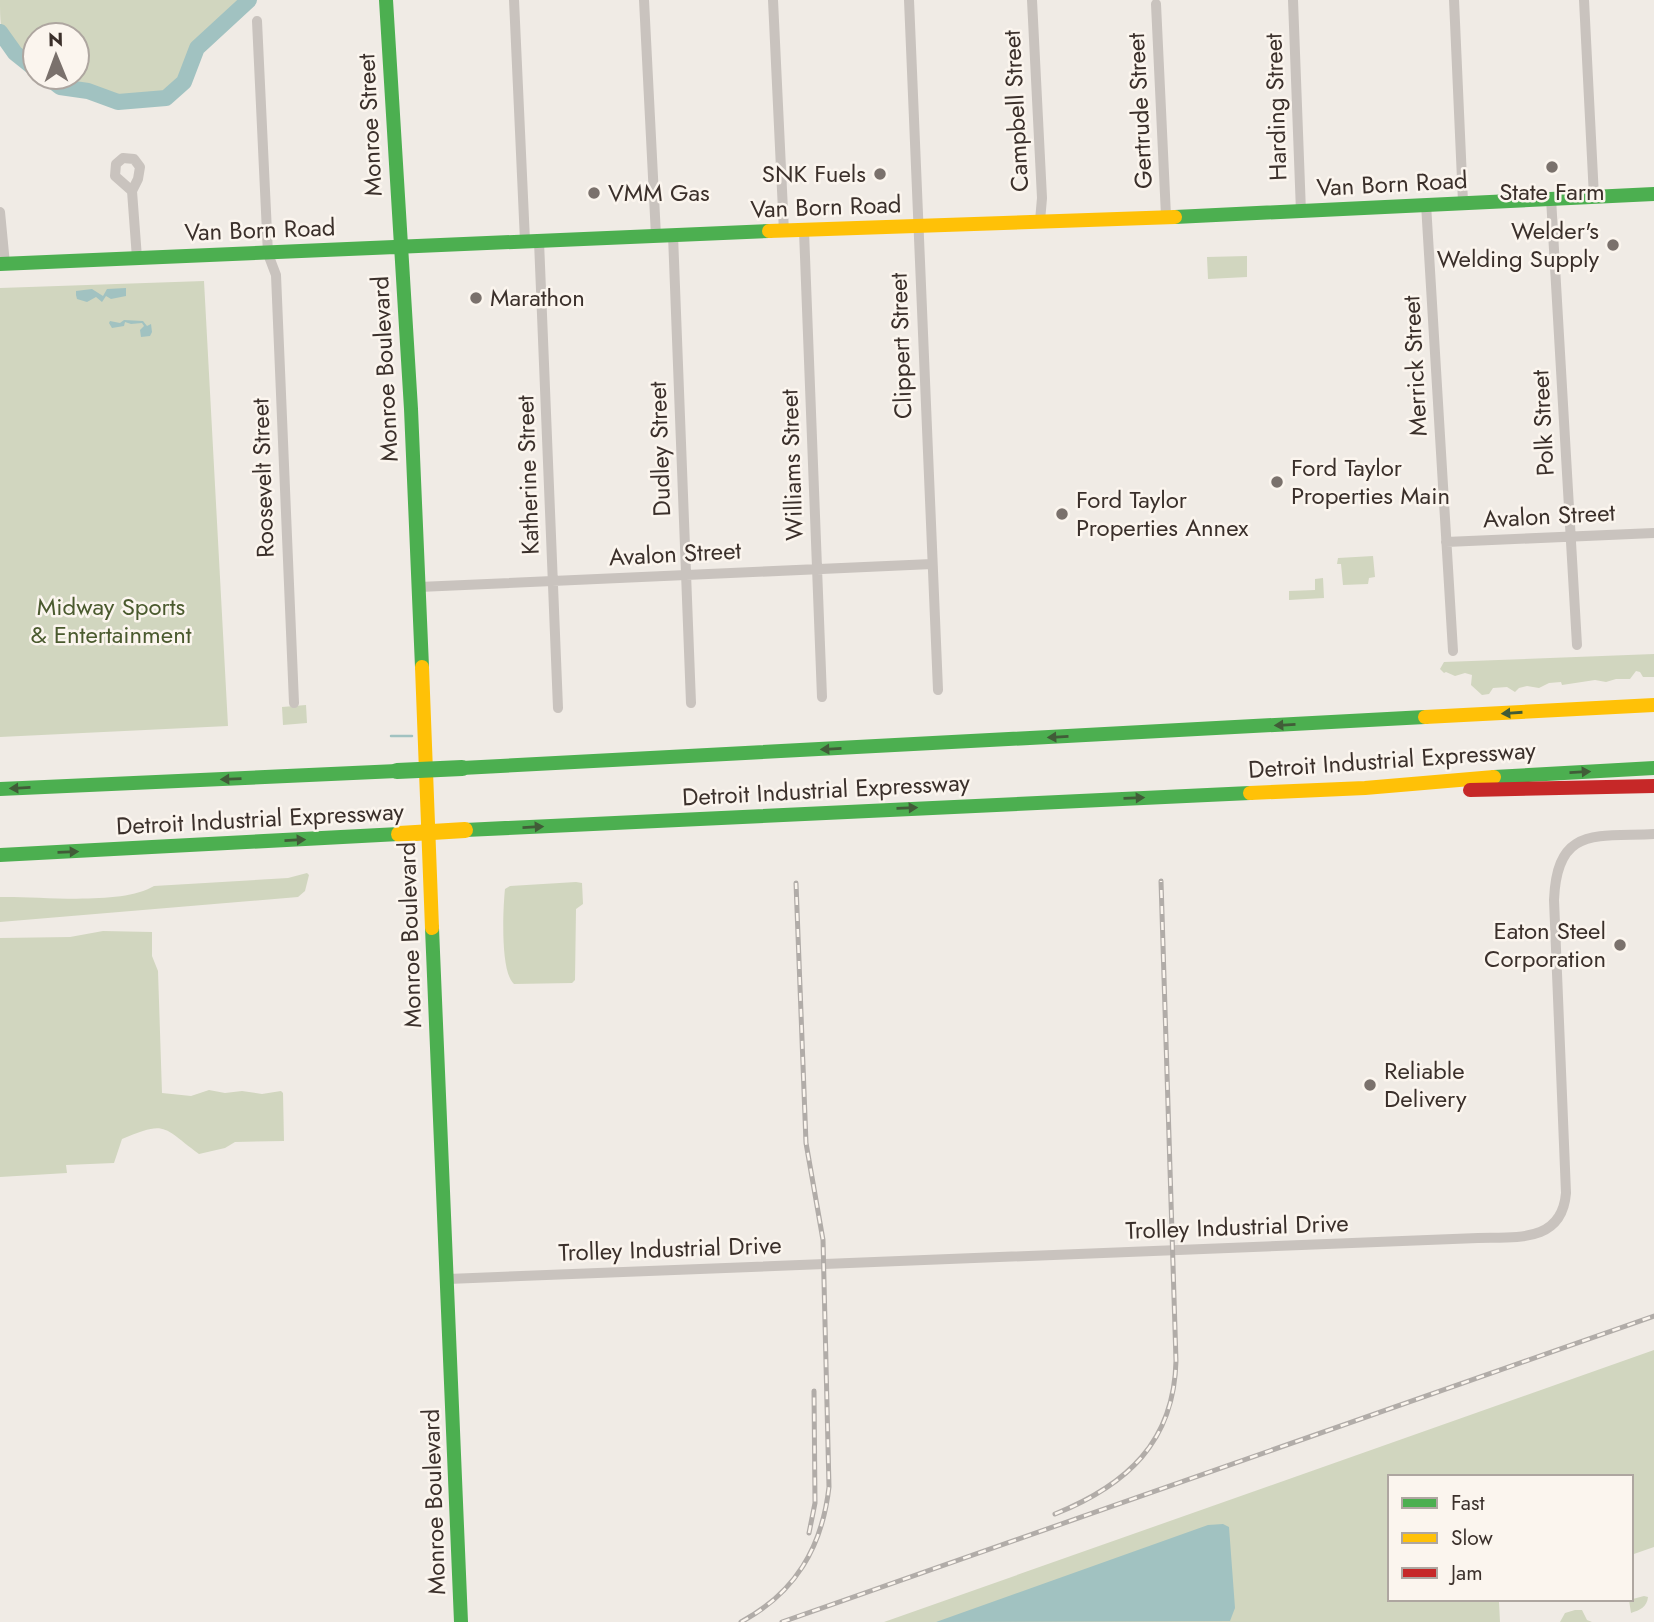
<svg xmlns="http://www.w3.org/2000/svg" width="1654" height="1622" viewBox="0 0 1654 1622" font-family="Jost,sans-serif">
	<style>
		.green { fill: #d1d6bf }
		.water { fill: #a1c2c1 }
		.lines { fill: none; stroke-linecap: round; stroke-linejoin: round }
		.stream { stroke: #a1c2c1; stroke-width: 2.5 }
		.river { stroke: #a1c2c1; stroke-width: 16 }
		.street { stroke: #c9c3be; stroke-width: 10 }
		.fast { stroke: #4caf50; stroke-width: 14 }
		.slow { stroke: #ffc107; stroke-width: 14 }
		.jam { stroke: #c62828; stroke-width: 14 }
		.rail-casing { stroke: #b1aca8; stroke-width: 5 }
		.rail { stroke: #fbf5ee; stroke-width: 2.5; stroke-dasharray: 8; stroke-linecap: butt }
		.fast-bridge { stroke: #4caf50; stroke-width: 16 }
		.slow-bridge { stroke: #ffc107; stroke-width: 16 }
		.oneway { fill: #415c38 }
		.poi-dot { fill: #7a716c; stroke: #fbf5ee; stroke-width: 2.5 }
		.labels { text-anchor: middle; stroke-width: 5; stroke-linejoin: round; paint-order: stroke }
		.street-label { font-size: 24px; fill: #3b302b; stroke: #fbf5ee }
		.poi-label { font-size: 24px; fill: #3b302b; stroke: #fbf5ee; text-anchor: start }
		.park-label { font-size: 24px; fill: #4a5a2e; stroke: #fbf5ee }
	</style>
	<rect width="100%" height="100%" fill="#f0ebe5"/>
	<path class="green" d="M0 0H249L197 48 184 82 166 98 118 102 88 91 60 87 47 77H77V35H35V69C2 48 0 38 0 0Z
		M1247 256V277L1208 279 1207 257Z
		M204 281 228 726 0 737V288Z
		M1373 556 1375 577 1369 578 1368 584 1343 585 1341 564H1337L1338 558Z
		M1323 578 1324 598 1289 600V591L1315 590V579Z
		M1654 654V677H1643L1640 672 1636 671 1630 679H1616L1606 682 1595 680 1562 685 1561 682 1549 683 1539 688 1527 686 1519 688 1515 692 1507 687 1493 688 1489 694 1482 695 1471 685 1472 675 1465 673 1455 676 1446 672 1444 673 1440 669 1444 662Z
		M306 705 307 723 283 725 282 707Z
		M307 873 309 875 305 891 298 897 0 922V897C39 896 121 906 154 886L288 878Z
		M576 882 582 883 583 904 576 909 575 980 572 983 514 984C500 972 503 908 505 889L510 886Z
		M103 931 152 932V956L158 971 162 1093 191 1096 209 1090 225 1093 242 1091 262 1094 281 1091 283 1093 284 1141 235 1142 225 1148 199 1154C162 1127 167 1120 122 1139L114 1163 66 1165 67 1173 0 1177V938L70 937Z
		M1654 1350V1547L1631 1555V1477H1390V1599H1506L1499 1602 1500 1622H884Z
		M1644 1596 1648 1597C1647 1607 1640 1610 1631 1613L1629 1600Z
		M1575 1610H1582L1587 1620 1592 1622H1560L1565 1613Z"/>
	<path class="water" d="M126 288V296L111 299 106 296 102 302 96 297 87 302 77 299 76 295V291L92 289 103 296 107 289Z
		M124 320 143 321 147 326 151 324 152 332 150 336 141 337 140 330 144 326 142 323 131 324 125 322 124 326 112 328 109 323 110 321 120 323Z
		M1223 1524 1229 1527 1235 1608 1230 1621 936 1622 1208 1525Z"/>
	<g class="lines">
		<path class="stream" d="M391 736H412"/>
		<path class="river" d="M0 32 15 53 35 69
			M47 77 60 87 88 91 118 102 166 98 184 82 197 48 249 0"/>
		<path class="street" d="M514 0 525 241
			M644 0 656 236
			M773 0 784 232
			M909 0 938 690
			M1032 0 1042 198 1040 221
			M1293 0 1301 212
			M1454 0 1463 202
			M1584 0 1594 197
			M1156 4 1166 216
			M257 21 268 254 276 275 294 703
			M132 191 115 176 116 164 123 158 134 159 140 167 138 179 132 191 137 258
			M1551 198 1577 645
			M1426 204 1453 651
			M0 212 5 264
			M804 231 822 697
			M673 235 691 703
			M539 241 558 708
			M1446 542 1654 533
			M419 587 932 564
			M448 1279 1478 1238C1516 1237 1562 1243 1566 1193L1554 900C1557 826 1595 837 1654 834"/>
		<path class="fast" d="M386 0 411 409 422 667
			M1175 217 1654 194
			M0 264 769 231
			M462 768 1425 717
			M1494 777 1654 768
			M0 789 397 771
			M465 830 1250 793
			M0 855 399 834
			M432 928 461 1622"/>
		<path class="slow" d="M769 231 1175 217
			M422 667 432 928
			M1425 717 1654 705
			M1250 793 1365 788 1494 777"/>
		<path class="jam" d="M1470 790 1654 786"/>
		<defs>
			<path id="rail" d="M1055 1514C1127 1485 1174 1442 1176 1361L1161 881
				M809 1533 815 1503 814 1391
				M741 1622C795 1593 822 1548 829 1487L823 1240 806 1143 796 883
				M782 1622 1654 1316"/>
		</defs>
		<use href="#rail" class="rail-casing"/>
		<use href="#rail" class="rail"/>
		<path class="fast-bridge" d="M397 771 462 768"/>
		<path class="slow-bridge" d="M399 834 465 830"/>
	</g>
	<defs><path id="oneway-solid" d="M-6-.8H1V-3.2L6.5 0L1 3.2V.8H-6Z" transform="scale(1.75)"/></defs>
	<g class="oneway">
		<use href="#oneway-solid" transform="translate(1512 713) rotate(176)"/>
		<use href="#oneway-solid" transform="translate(1285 725) rotate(177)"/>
		<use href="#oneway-solid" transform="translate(1058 737) rotate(177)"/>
		<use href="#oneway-solid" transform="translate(831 749) rotate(177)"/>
		<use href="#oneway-solid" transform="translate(1580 772) rotate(-3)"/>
		<use href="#oneway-solid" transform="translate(231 779) rotate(178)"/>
		<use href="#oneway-solid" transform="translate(20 788) rotate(177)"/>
		<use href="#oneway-solid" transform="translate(1134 798) rotate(-2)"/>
		<use href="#oneway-solid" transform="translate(907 808) rotate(-2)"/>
		<use href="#oneway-solid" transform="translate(533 827) rotate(-3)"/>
		<use href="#oneway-solid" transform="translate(295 840) rotate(-3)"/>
		<use href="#oneway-solid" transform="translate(68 852) rotate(-2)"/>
	</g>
	<g class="poi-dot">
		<circle cx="1552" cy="167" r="7"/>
		<circle cx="880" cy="174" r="7"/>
		<circle cx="594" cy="193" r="7"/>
		<circle cx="1613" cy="245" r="7"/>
		<circle cx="476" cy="298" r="7"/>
		<circle cx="1277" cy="482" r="7"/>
		<circle cx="1062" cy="514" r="7"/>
		<circle cx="1620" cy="945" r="7"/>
		<circle cx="1370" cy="1085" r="7"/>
	</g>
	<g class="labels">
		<g class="street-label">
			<text transform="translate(1276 107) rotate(-92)" y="8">Harding Street</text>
			<text transform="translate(1016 111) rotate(-93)" y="8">Campbell Street</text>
			<text transform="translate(1140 111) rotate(-93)" y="8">Gertrude Street</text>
			<text transform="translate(370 125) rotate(-93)" y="8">Monroe Street</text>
			<text transform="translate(1392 184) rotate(-3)" y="8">Van Born Road</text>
			<text transform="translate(826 207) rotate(-2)" y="8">Van Born Road</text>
			<text transform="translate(260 230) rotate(-2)" y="8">Van Born Road</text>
			<text transform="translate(901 346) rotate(-92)" y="8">Clippert Street</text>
			<text transform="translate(1415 366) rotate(-93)" y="8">Merrick Street</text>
			<text transform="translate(385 369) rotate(-93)" y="8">Monroe Boulevard</text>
			<text transform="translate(1543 423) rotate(-93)" y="8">Polk Street</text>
			<text transform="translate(660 449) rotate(-92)" y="8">Dudley Street</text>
			<text transform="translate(792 465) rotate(-92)" y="8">Williams Street</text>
			<text transform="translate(528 475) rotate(-92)" y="8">Katherine Street</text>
			<text transform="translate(263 478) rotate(-92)" y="8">Roosevelt Street</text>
			<text transform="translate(1549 516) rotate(-3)" y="8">Avalon Street</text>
			<text transform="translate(675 554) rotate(-3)" y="8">Avalon Street</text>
			<text transform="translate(1392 760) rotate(-4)" y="8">Detroit Industrial Expressway</text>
			<text transform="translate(826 790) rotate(-3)" y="8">Detroit Industrial Expressway</text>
			<text transform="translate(260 819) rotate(-3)" y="8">Detroit Industrial Expressway</text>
			<text transform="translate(410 935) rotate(-92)" y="8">Monroe Boulevard</text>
			<text transform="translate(1237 1227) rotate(-2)" y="8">Trolley Industrial Drive</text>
			<text transform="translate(670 1249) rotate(-2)" y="8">Trolley Industrial Drive</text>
			<text transform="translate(434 1502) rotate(-92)" y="8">Monroe Boulevard</text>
		</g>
		<g class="poi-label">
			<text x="866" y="182" text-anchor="end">SNK Fuels</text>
			<text x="1552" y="200" text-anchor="middle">State Farm</text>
			<text x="608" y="201">VMM Gas</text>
			<text x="1599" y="239" text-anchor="end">Welder's<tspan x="1599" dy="28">Welding Supply</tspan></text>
			<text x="490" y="306">Marathon</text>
			<text x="1291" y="476">Ford Taylor<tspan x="1291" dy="28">Properties Main</tspan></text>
			<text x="1076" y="508">Ford Taylor<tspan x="1076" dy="28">Properties Annex</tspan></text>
			<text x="1606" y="939" text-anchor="end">Eaton Steel<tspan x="1606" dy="28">Corporation</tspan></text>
			<text x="1384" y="1079">Reliable<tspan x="1384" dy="28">Delivery</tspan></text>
		</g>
		<g class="park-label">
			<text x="111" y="615">Midway Sports<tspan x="111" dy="28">&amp; Entertainment</tspan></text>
		</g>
	</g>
	<rect x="1388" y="1475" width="245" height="126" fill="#fbf5ee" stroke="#aea6a0" stroke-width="2"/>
	<rect x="1402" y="1498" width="35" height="10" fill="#4caf50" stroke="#aea6a0" stroke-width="2"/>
	<text x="1451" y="1510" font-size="21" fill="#3b302b">Fast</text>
	<rect x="1402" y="1533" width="35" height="10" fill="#ffc107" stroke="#aea6a0" stroke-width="2"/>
	<text x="1451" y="1545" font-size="21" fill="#3b302b">Slow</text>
	<rect x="1402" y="1568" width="35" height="10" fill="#c62828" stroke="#aea6a0" stroke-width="2"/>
	<text x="1451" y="1580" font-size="21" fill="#3b302b">Jam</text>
	<g transform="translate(56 56) rotate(359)"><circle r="33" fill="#fbf5ee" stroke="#aea6a0" stroke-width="2"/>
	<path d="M0-5L12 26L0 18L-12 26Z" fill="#7a716c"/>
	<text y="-10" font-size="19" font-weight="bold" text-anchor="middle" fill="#3b302b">N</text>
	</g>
</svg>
